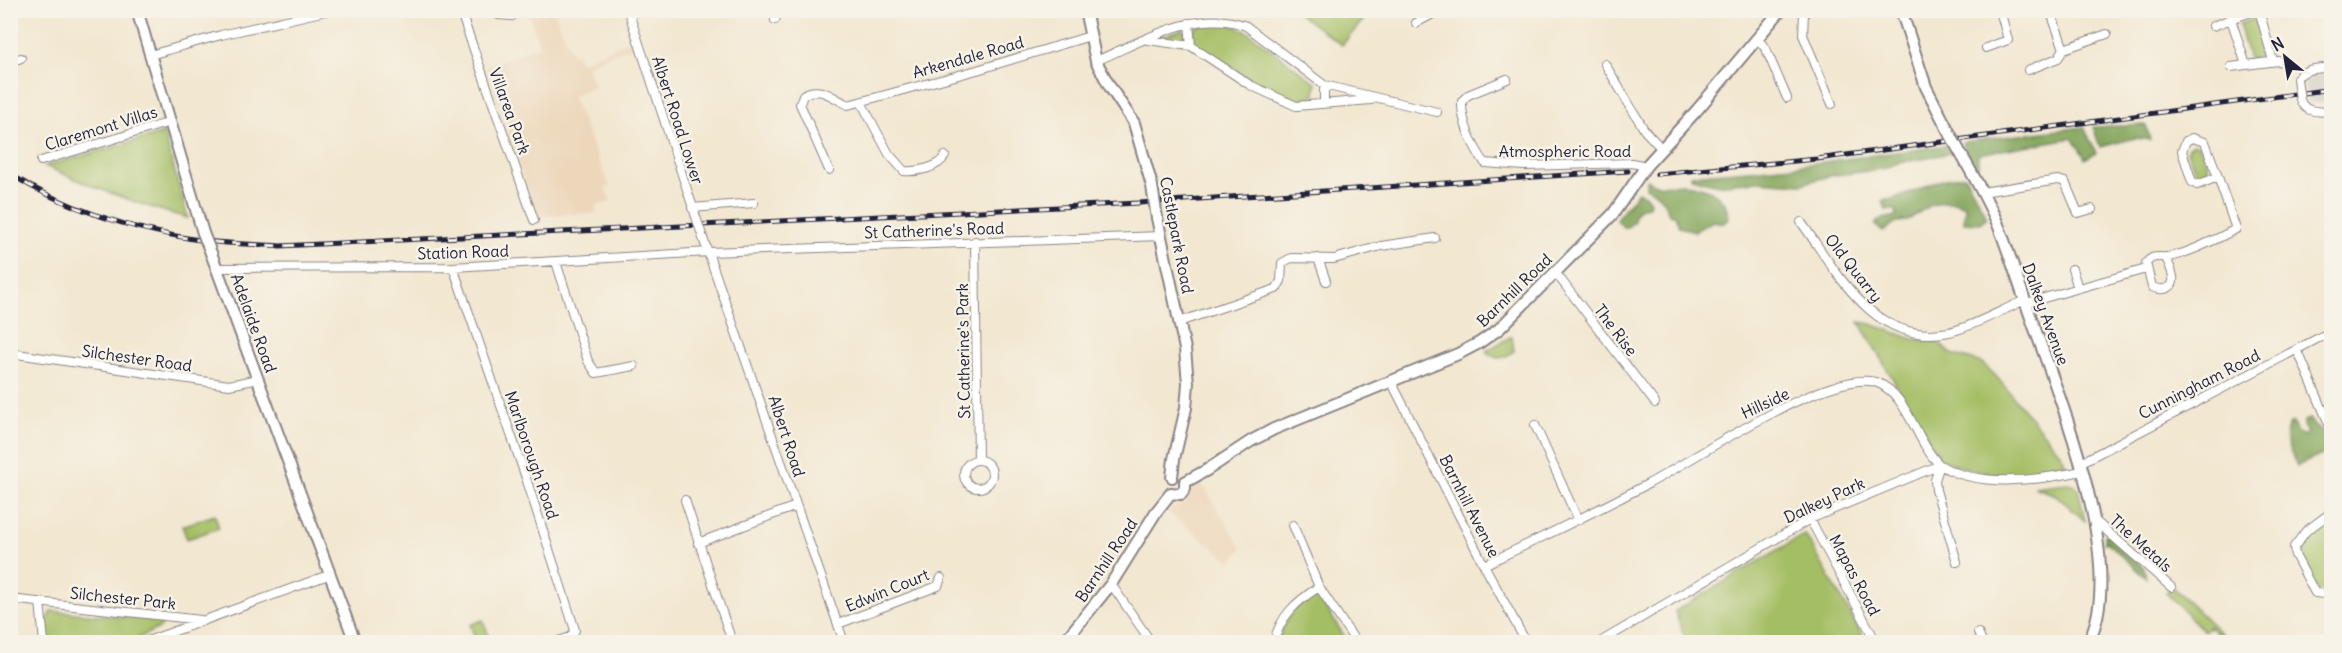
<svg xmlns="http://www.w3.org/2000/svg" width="2342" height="653" viewBox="0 0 2342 653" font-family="Delius,sans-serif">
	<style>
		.built { fill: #edd7bb }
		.industrial { fill: #ccc2b9 }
		.green { fill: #a4be64; stroke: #637050; stroke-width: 1.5 }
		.forest { fill: #83a55a; stroke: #52644a; stroke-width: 1.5 }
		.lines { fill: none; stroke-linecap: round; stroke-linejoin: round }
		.street-casing { stroke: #8a8486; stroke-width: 10 }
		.secondary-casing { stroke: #8a8486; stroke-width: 14 }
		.street { stroke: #fff; stroke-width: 8 }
		.secondary { stroke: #fff; stroke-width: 10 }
		.rail-casing { stroke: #22223b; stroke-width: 5 }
		.rail { stroke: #f7f3e8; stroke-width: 3; stroke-dasharray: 9; stroke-linecap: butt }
		.street-bridge-casing { stroke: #8a8486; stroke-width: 10; stroke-linecap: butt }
		.secondary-bridge-casing { stroke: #8a8486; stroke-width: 14; stroke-linecap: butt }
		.street-bridge { stroke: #fff; stroke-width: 8 }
		.secondary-bridge { stroke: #fff; stroke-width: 10 }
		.labels { text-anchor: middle; stroke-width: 5; stroke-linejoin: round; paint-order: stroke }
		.street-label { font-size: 16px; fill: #22223b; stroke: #f7f3e8 }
	</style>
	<rect width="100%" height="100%" fill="#f7f3e8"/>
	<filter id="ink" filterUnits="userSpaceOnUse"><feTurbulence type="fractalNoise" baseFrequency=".0167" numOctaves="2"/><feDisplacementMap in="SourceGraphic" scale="12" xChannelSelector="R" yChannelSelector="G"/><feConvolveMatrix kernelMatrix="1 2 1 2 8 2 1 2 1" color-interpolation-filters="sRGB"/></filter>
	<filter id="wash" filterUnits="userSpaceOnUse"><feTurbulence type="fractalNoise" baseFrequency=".008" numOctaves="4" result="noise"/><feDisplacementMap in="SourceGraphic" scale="24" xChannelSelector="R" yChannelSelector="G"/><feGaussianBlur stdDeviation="1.35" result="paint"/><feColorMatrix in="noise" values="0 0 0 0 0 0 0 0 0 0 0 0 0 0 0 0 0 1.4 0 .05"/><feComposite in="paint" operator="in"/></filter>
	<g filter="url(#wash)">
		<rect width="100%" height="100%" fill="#f2e7d0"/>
		<path class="built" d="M524 11H554L572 54 576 53 580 63 625 42 629 38 633 49 628 48 609 55 586 66 595 86 572 96 610 187 605 188 611 202 596 205V213L536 216 486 66 540 46 530 18Z
			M1200 480 1242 549 1231 562 1168 512Z"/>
		<path class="industrial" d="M2331 73V103H2308L2303 81 2305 77Z"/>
		<path class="green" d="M1295 11H1371L1342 45Z
			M2256 18 2267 57 2249 59 2239 24Z
			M1225 23 1245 30 1316 83 1315 95C1291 115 1221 59 1198 47L1194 42 1193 31 1197 26Z
			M1183 29 1186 33 1184 43 1154 39Z
			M164 133 188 218C138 205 92 187 45 166Z
			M2194 144 2200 146 2210 171 2205 178 2197 176 2187 151 2190 146Z
			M1859 322 1871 324 1913 339 1936 341 1952 354 1982 363 1995 375 2061 454 2067 467C2024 480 1981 478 1940 458Z
			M1512 336 1514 351C1504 359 1496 361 1486 351Z
			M2067 483 2075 485 2078 488 2085 521 2056 495 2034 487Z
			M215 515 219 528 187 539 182 526Z
			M2331 517V587L2325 590H2317L2308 575 2299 548 2306 538Z
			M1805 534 1866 642H1686L1675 611Z
			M2172 586 2230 642H2216L2215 641 2219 636 2209 626 2204 631 2166 593Z
			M1314 595 1323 603 1348 642H1277C1285 621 1293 606 1314 595Z
			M51 611 162 620 161 627 130 642H48L46 625Z
			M483 620 491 642H477L470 625Z"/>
		<path class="forest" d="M2146 125 2150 140 2135 138 2100 147 2093 127Z
			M2084 127 2096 153 2085 159C2082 150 2076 146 2072 138L1979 154V165L1974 168 1962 142Z
			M1948 145 1951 153 1895 164 1883 169 1829 176 1802 184 1755 181 1717 185 1691 178V175L1794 166Z
			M1965 176 1987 217 1980 223 1964 222 1965 206 1954 202H1942L1929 206 1907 221 1896 222 1883 232 1875 225 1878 220 1897 216 1896 210H1885L1882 201C1911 197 1935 177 1965 176Z
			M1646 179C1650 181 1655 184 1659 185 1667 186 1676 184 1683 184 1705 185 1727 195 1729 218L1724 223 1713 221 1695 231 1679 227 1675 215 1669 214C1664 200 1660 194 1646 187Z
			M1638 192 1645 195 1650 202 1649 206C1640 207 1633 211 1634 222L1627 227H1623L1616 219Z
			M2309 419 2315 427 2325 432 2331 451 2297 466C2290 451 2281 438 2290 423L2293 422 2296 432 2304 436 2307 432 2303 426 2304 421Z
			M2108 534 2144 568 2146 578 2107 542 2104 543V535Z"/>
	</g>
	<g filter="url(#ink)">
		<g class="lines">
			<defs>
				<path id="street" d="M460 10 534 220
					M496 10 498 15 512 16
					M628 10 695 214
					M1802 10 1804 13 1803 35 1832 104
					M2257 10 2231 19 2246 65 2278 61 2285 62
					M2259 10 2273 61
					M775 20 779 10
					M1189 23 1191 46
					M1416 23 1440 10
					M2213 26 2231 19
					M1757 38 1766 49 1787 98
					M1148 40 1191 46 1250 85 1296 106 1371 100
					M1986 48 2008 40 2000 10
					M2064 49 2107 34
					M150 55 221 35 330 10
					M1096 61C1141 42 1197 7 1246 26L1324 85 1437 112
					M10 62 21 58
					M1605 64 1645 131 1662 149
					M2231 67 2246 65
					M2028 70 2058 58 2064 49 2050 10
					M1507 79 1468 95 1462 101C1461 121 1473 147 1485 163L1524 166 1632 163 1646 166
					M2297 79C2304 67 2319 69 2332 67
					M2300 99C2304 114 2319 111 2332 112
					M861 102 889 154 904 171C918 172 938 168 945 156
					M1324 103V85
					M2192 138 2205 142 2218 177 2197 185 2192 182 2182 151 2186 141Z
					M41 161 170 122
					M829 170 800 104 803 95C820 85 832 97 848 105L977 70 1090 36
					M1982 192 2058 180 2065 182 2078 213 2092 209
					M692 208 754 203
					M1801 222C1838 273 1874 347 1949 332 1970 328 2000 311 2021 302H2030L2146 269
					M703 238 844 642
					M975 241 978 460
					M2166 257C2168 263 2172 270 2173 277 2175 290 2161 291 2152 287L2146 263C2154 254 2157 258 2167 257 2183 256 2221 237 2236 229L2218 177
					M1318 258 1326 281
					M556 262 588 361 596 373 634 366
					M453 267 526 478 575 630 571 637 555 642
					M217 268 453 267 709 252 1161 236
					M2072 269 2078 288
					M1555 272 1655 403
					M1179 322 1276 289 1281 281 1282 263 1291 258 1334 259 1381 246 1435 238
					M2297 349 2332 431
					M10 353 229 385 259 379
					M1391 381 1484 565 1526 642
					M1535 425 1578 520
					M964 474a14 14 0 1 1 28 0a14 14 0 1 1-28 0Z
					M2080 463 2332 331
					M685 500 732 642
					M2332 512 2306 531 2294 547 2295 555 2315 593 2324 594 2332 591
					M1810 519 1876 642
					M2093 519 2171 587
					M1293 525 1319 587 1356 642
					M698 543 796 506
					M1484 565C1539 539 1594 512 1648 484 1691 461 1834 365 1878 383 1908 395 1916 443 1940 465L1935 480 1936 490 1957 562
					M1111 584 1151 642
					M10 599 201 620
					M40 602 44 642
					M838 624 938 586 941 578
					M1978 633 1982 642
					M145 642 331 574
					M1274 642C1280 616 1297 601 1319 587
					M1600 642 1810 519 1940 465C1979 489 2040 480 2082 471"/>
				<path id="secondary" d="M137 10 203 233
					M1085 10 1096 61 1110 87 1134 123 1152 186
					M1901 10 1926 87 1946 126
					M1956 145C1970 170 1985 195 1997 222 2011 257 2022 294 2035 329 2062 404 2128 569 2088 642
					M1157 218 1185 349 1188 383 1186 408 1174 459 1172 477
					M211 253 355 642
					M1185 482 1207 470 1251 441 1274 429 1458 354 1479 343 1499 329 1613 214 1646 166 1697 110 1781 10
					M1171 493 1181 494 1185 488V482
					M1064 642 1111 584 1156 512 1171 493"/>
			</defs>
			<use href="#street" class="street-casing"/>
			<use href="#secondary" class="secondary-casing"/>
			<use href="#street" class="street"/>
			<use href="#secondary" class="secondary"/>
			<defs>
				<path id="rail" d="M10 174C64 208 130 229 193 239 221 244 251 244 280 246L1139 203 1628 171
					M1657 174 1817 159 2332 89"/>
			</defs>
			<use href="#rail" class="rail-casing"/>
			<use href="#rail" class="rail"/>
			<defs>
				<path id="street-bridge" d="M2297 79 2300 99
					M695 214 703 238"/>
				<path id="secondary-bridge" d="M1946 126 1956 145
					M1152 186 1157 218
					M203 233 211 253"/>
			</defs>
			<use href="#street-bridge" class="street-bridge-casing"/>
			<use href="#secondary-bridge" class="secondary-bridge-casing"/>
			<use href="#street-bridge" class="street-bridge"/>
			<use href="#secondary-bridge" class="secondary-bridge"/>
		</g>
	</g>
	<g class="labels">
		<g class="street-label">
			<text transform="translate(968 57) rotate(-16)" y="6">Arkendale Road</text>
			<text transform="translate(510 111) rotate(70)" y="6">Villarea Park</text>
			<text transform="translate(678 120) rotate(72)" y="6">Albert Road Lower</text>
			<text transform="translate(101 128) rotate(-17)" y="6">Claremont Villas</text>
			<text x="1565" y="157">Atmospheric Road</text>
			<text transform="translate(934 230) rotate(-2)" y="6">St Catherine's Road</text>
			<text transform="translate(1177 235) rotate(79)" y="6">Castlepark Road</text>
			<text transform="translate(463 252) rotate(-2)" y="6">Station Road</text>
			<text transform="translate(1854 268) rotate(52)" y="6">Old Quarry</text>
			<text transform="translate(1514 290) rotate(-44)" y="6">Barnhill Road</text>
			<text transform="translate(2046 314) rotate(70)" y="6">Dalkey Avenue</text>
			<text transform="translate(254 323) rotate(70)" y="6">Adelaide Road</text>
			<text transform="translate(1616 330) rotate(53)" y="6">The Rise</text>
			<text transform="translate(963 351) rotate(-91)" y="6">St Catherine's Park</text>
			<text transform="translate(137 358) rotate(8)" y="6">Silchester Road</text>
			<text transform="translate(2199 384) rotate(-27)" y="6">Cunningham Road</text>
			<text transform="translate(1765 403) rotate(-25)" y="6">Hillside</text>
			<text transform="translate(787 436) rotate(72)" y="6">Albert Road</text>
			<text transform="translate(532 455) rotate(71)" y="6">Marlborough Road</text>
			<text transform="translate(1824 500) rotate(-25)" y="6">Dalkey Park</text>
			<text transform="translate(1470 506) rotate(63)" y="6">Barnhill Avenue</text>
			<text transform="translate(2141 543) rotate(42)" y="6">The Metals</text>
			<text transform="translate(1106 560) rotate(-56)" y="6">Barnhill Road</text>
			<text transform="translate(1855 575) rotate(62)" y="6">Mapas Road</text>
			<text transform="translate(887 590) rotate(-22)" y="6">Edwin Court</text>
			<text transform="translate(123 598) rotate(6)" y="6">Silchester Park</text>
		</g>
	</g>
	<rect width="2342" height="653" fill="none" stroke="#f7f3e8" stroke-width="36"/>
	<g transform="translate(2285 57) rotate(330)" stroke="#f7f3e8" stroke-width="4.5" paint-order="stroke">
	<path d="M0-4.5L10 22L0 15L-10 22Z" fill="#22223b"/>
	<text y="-9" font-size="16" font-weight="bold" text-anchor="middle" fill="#22223b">N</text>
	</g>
</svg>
